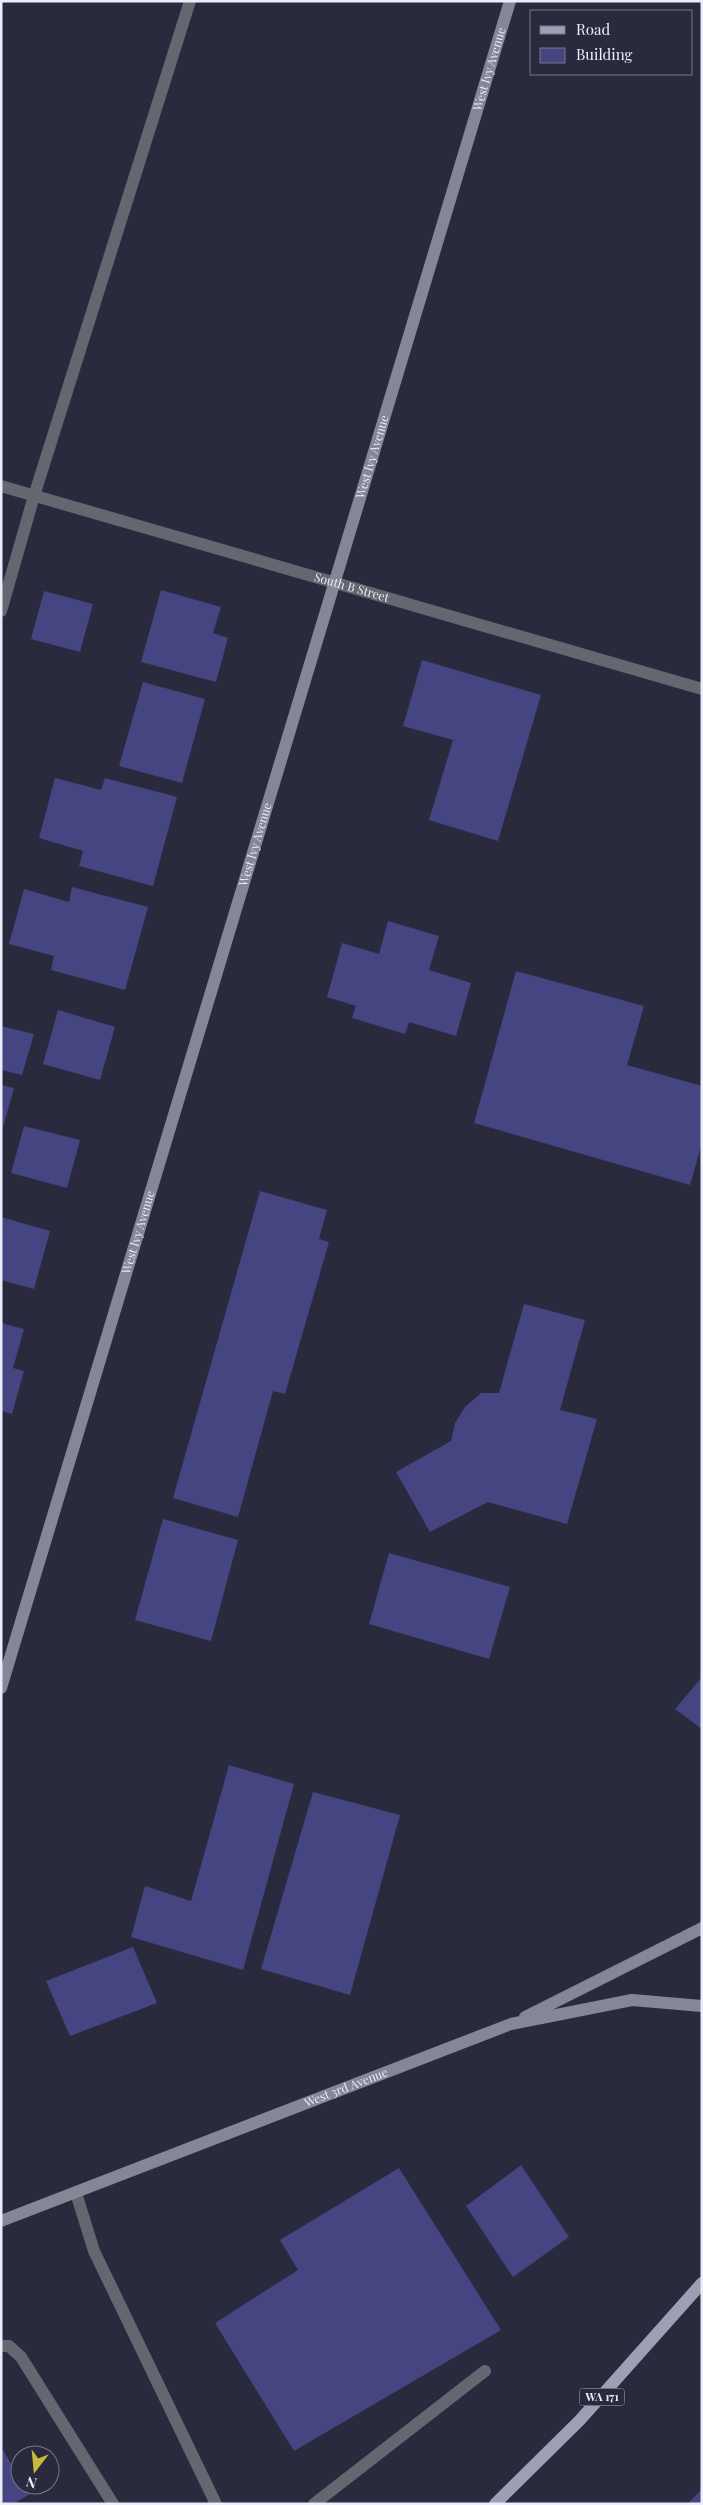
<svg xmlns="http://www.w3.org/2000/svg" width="703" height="2505" viewBox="0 0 703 2505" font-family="'Playfair Display',serif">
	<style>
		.building { fill: #454581 }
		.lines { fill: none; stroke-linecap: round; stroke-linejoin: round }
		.lane { stroke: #656670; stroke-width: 12 }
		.street { stroke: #656670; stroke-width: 12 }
		.secondary { stroke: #858696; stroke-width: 12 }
		.primary { stroke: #9d9fb4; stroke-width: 12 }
		.labels { text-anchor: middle; stroke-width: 4.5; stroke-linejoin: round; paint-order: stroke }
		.shield { fill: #292a3d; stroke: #b2b2c2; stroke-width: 1 }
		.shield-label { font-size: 11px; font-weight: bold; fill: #ecedfb }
		.street-label { font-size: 12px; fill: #ecedfb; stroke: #292a3d }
	</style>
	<rect width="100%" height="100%" fill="#292a3d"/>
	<path class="building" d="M161 590 221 607 213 633 228 638 216 682 141 662Z
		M44 591 93 604 80 652 31 639Z
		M422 660 541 695 498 841 429 820 453 740 403 726Z
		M143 682 205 699 182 783 119 766Z
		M55 778 101 790 105 778 177 797 153 886 79 866 83 851 39 838Z
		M72 887 148 907 125 990 51 970 54 956 9 944 24 889 69 902Z
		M388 921 439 936 429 970 471 983 456 1036 409 1022 405 1034 352 1018 356 1006 327 997 342 943 379 954Z
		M516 971 644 1006 627 1065 702 1086V1143L690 1185 474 1123Z
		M58 1010 115 1027 100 1080 43 1064Z
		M1 1026 34 1034 22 1075 1 1070Z
		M1 1085 14 1088 3 1127H1Z
		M24 1126 80 1140 67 1188 11 1173Z
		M260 1191 327 1210 319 1239 329 1242 285 1394 273 1391 238 1517 173 1498Z
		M1 1217 50 1231 34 1289 1 1280Z
		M524 1304 585 1320 560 1410 597 1419 567 1524 488 1502 430 1532 396 1472 451 1441 455 1423 465 1407 481 1393H499Z
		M1 1323 24 1329 13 1368 24 1371 12 1414 1 1411Z
		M163 1519 238 1540 211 1641 135 1620Z
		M389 1553 510 1587 489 1659 369 1624Z
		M702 1677V1729L675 1709Z
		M229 1765 294 1784 243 1970 131 1937 145 1886 191 1901Z
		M313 1792 400 1815 350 1995 261 1969Z
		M133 1947 157 2003 70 2036 46 1981Z
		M521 2165 569 2237 513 2277 466 2206Z
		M399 2168 501 2330 294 2451 215 2323 298 2270 280 2240Z
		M1 2447 20 2478V2485H24L30 2494 13 2504H1Z
		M702 2489V2504H687Z"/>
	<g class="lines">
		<path class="lane" d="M1 611 34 496 190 1
			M76 2193 94 2251 216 2504
			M1 2346H9L21 2357 113 2504
			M314 2504 485 2371"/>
		<path class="street" id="s1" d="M1 486 702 689"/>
		<g class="secondary">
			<path id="s2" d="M1 1688 510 1"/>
			<path d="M525 2017 702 1928"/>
			<path id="s3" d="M1 2221 511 2024 632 2000 702 2006"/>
		</g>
		<path class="primary" d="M495 2504 580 2420 702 2283"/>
	</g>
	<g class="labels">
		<rect class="shield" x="579.5" y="2388.5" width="45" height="17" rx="4"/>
		<g class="shield-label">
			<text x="602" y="2401">WA 171</text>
		</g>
		<g class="street-label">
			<text dy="4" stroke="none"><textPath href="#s2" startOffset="1691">West Ivy Avenue</textPath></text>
			<text dy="4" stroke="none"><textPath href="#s2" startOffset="1286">West Ivy Avenue</textPath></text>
			<text dy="4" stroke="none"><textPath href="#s1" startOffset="365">South B Street</textPath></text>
			<text dy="4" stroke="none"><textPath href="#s2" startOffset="881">West Ivy Avenue</textPath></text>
			<text dy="4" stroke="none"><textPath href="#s2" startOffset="476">West Ivy Avenue</textPath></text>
			<text dy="4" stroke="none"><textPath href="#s3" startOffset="370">West 3rd Avenue</textPath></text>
		</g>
	</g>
	<rect width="703" height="2505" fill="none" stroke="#ecedfb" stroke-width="5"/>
	<rect x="530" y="10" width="162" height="65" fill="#292a3d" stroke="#777889"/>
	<rect x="540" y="26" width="25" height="8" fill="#9d9fb4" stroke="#777889"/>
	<text x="576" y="35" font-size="15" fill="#ecedfb">Road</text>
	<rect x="540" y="48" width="25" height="15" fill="#454581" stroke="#777889"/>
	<text x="576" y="60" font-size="15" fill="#ecedfb">Building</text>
	<g transform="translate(35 2470) rotate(196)"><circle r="24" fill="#292a3d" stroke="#777889"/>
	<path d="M0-4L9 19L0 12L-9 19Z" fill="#cbba39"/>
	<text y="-8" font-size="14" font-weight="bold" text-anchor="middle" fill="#ecedfb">N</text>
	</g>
</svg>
